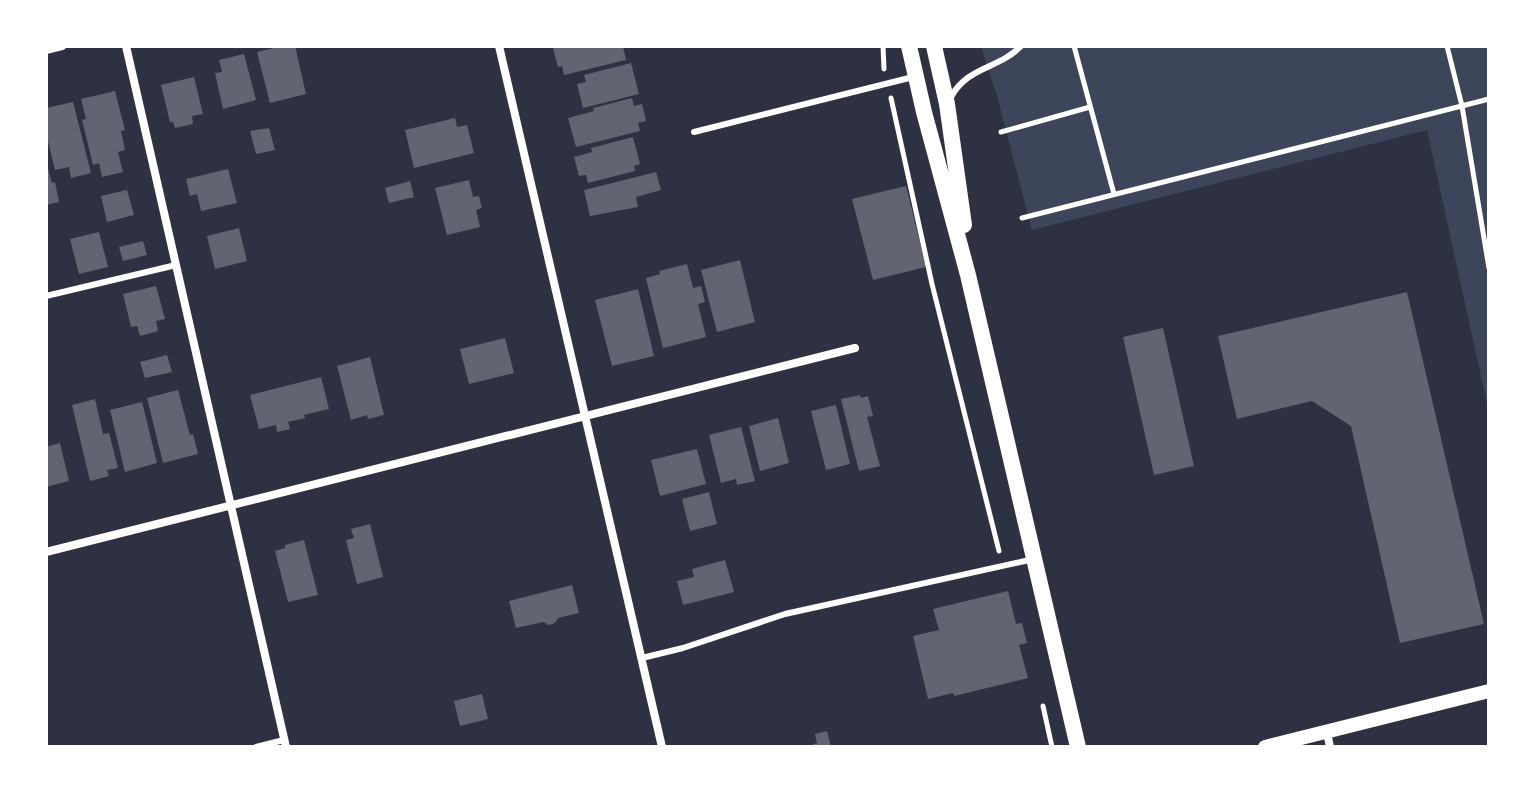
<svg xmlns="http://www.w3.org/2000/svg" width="1535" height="793" viewBox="0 0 1535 793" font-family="'Open Sans',sans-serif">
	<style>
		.green { fill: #3c4559 }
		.building { fill: #626471 }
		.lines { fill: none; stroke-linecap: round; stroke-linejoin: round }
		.path { stroke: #fff; stroke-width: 5 }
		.service { stroke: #fff; stroke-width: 6 }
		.minor { stroke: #fff; stroke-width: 8 }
		.tertiary { stroke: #fff; stroke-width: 14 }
		.secondary { stroke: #fff; stroke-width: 16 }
	</style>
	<rect width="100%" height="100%" fill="#2d3142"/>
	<path class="green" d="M981 46H1489V413L1427 130 1032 230 997 96Z"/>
	<path class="building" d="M283 46H295L306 94 270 103 257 52Z
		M562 46H618V48L623 47 626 60 564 75 562 66 558 67 553 48Z
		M244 54 256 100 223 109 215 73 222 72 219 60Z
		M631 63 639 94 583 108 577 84 586 82 584 75Z
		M194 77 203 114 192 116 193 124 175 128 173 122H170L161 85Z
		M115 91 125 130 121 131 125 150 118 152 123 172 102 177 99 163 93 165 82 120 86 119 81 99Z
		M632 98 634 106 642 104 646 121 638 123 640 131 576 147 568 118 594 111 593 108Z
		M73 102 91 173 71 178 69 167 55 170 46 133V108Z
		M455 118 457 127 467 125 474 153 414 168 405 130Z
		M269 128 275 150 256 154 250 131Z
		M633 137 640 164 634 166 635 171 588 183 586 175 579 176 574 157 592 152 591 148Z
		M46 161 52 183 55 182 59 202 46 205Z
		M228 169 237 203 201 211 197 194 190 196 186 179Z
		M656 172 661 190 636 197 638 207 590 216 584 190Z
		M469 180 473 197 479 196 482 208 476 210 480 227 447 235 435 188Z
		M410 181 414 197 389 203 385 188Z
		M906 186 926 267 873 280 852 199Z
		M127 190 134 215 107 222 101 196Z
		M239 228 247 261 215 269 207 236Z
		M99 232 108 267 79 274 70 239Z
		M143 241 147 255 123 261 119 247Z
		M740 260 755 322 717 332 701 270Z
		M687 264 693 288 701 286 705 302 698 304 706 337 663 348 646 278 660 274 659 271Z
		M156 286 165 319 156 321 158 331 140 336 137 326 131 327 123 294Z
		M638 289 654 356 612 366 595 300Z
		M1407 292 1484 624 1400 643 1351 426 1312 401 1237 419 1218 336Z
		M1163 328 1194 466 1154 475 1123 337Z
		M505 338 514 373 469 384 460 349Z
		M167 355 172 372 145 378 140 362Z
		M370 357 384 415 368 419 367 415 351 420 337 366Z
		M321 377 329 409 304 415 305 418 288 422 290 429 277 432 276 425 259 429 250 395Z
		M178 390 190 435 193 434 198 454 163 463 147 398Z
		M860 395 861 398 868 396 873 416 867 417 880 466 859 471 841 399Z
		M95 399 103 434 109 433 118 468 107 470 109 476 90 481 72 405Z
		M142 402 157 463 125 472 110 410Z
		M836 405 850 464 826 470 811 411Z
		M778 418 789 463 760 471 749 426Z
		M741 427 755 481 737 485 736 479 721 483 709 435Z
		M60 443 69 481 46 487V447Z
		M697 449 706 484 660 496 651 460Z
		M709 492 717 524 690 531 682 499Z
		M370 524 383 577 357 584 346 540 354 538 351 529Z
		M304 540 318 595 288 602 275 551 285 548V545Z
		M725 560 734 592 683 605 677 581 694 577 692 569Z
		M572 585 579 613 558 618 555 623 549 625 543 622 516 628 509 601Z
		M1008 591 1016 624 1022 623 1027 643 1019 645 1028 678 954 696 953 693 928 699 913 636 939 630 933 609Z
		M482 694 488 719 460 726 454 701Z
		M827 731 831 747H807L817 743 815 734Z"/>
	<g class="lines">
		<path class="path" d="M883 46 884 69
			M1074 46 1114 194
			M1447 46 1462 106 1489 268
			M891 98 932 284 999 551
			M1001 132 1090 107
			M1022 218 1489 99
			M1043 706 1052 747"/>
		<path class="service" d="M951 97C968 66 999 69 1021 46
			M694 132 913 77
			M46 296 176 265
			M642 658 683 648 785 614 1034 559
			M256 747 284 740"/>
		<path class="minor" d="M126 46 286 747
			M499 46 662 747
			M46 50 62 46
			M46 552 855 348
			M1327 732 1330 747"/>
		<path class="tertiary" d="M1265 747 1489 691"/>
		<path class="secondary" d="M909 46 924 112 968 275 1078 747
			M934 46 947 104 964 225"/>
	</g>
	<rect width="1535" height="793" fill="none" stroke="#ffffff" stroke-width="96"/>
</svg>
